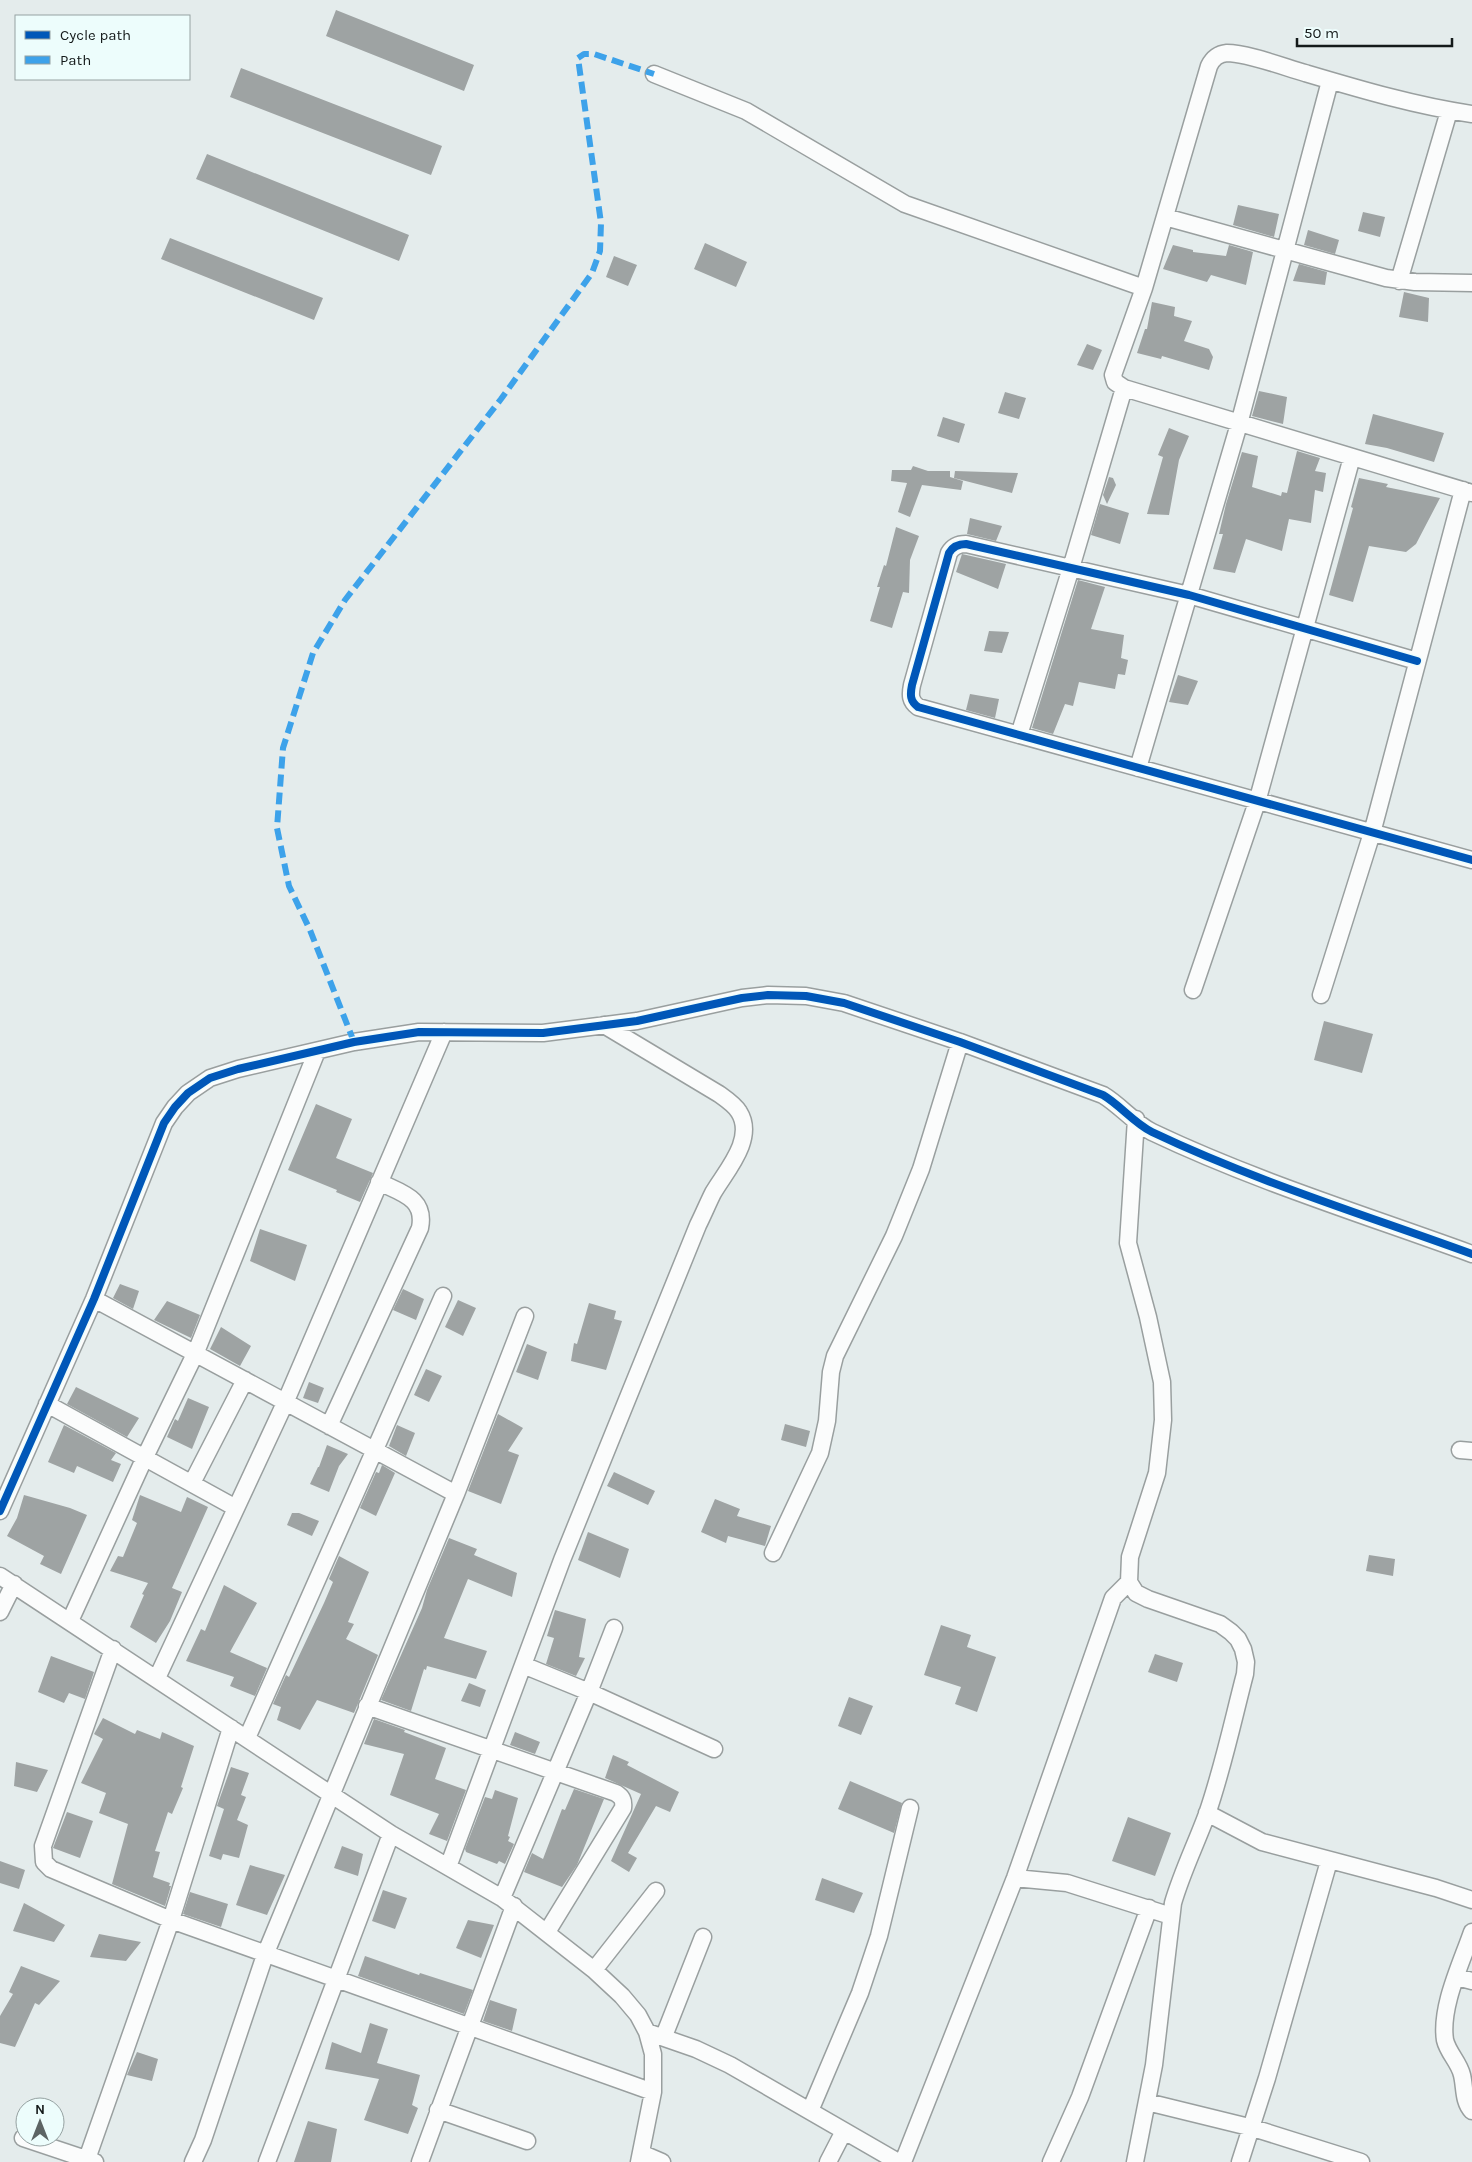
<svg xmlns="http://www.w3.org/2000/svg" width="1472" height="2162" viewBox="0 0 1472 2162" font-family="Karla,sans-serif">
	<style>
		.building { fill: #9ea3a3 }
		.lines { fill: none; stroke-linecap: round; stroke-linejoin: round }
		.street-casing { stroke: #999f9f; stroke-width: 19 }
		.street { stroke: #fbfcfc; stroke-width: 16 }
		.quiet { stroke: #3da2ea; stroke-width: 6; stroke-dasharray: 12 6; stroke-linecap: butt }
		.cycleway-casing { stroke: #edfdfc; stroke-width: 11 }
		.cycleway { stroke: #0057b8; stroke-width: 8 }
	</style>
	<rect width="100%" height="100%" fill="#e4ecec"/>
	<path class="building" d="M336 10 474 65 464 91 326 36Z
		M241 68 442 146 431 175 230 97Z
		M207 154 409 235 399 261 196 179Z
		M1238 205 1279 214 1274 237 1233 225Z
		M1363 212 1385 217 1380 237 1358 231Z
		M1308 230 1339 240 1335 254 1304 245Z
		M170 238 323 298 314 320 161 259Z
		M705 243 747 262 736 287 694 269Z
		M1173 245 1193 250V252L1226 256 1229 245 1253 252 1246 285 1211 275 1207 282 1163 269Z
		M614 256 637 265 628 286 606 277Z
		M1299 264 1327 272 1325 285 1293 281Z
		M1404 292 1429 298 1428 322 1399 317Z
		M1152 302 1175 307 1174 316 1192 321 1184 341 1209 349 1213 357 1209 370 1162 356 1161 359 1137 353 1145 329H1147Z
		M1087 344 1102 350 1093 370 1077 365Z
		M1259 391 1287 397 1283 424 1252 416Z
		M1005 392 1026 398 1019 419 998 413Z
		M1373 414 1444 433 1434 462 1387 448 1365 444Z
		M943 417 965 424 959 443 937 436Z
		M1169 428 1189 436 1179 460 1169 515 1147 514 1163 457 1158 455Z
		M1297 451 1320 458 1315 471 1326 473 1323 492 1315 490 1311 523 1289 519 1282 551 1246 539 1235 573 1213 569 1223 534H1219L1226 504 1242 452 1258 456 1252 487 1281 496 1282 492 1287 493Z
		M913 466 928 471H950V477L963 481 961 490 922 485 910 517 898 512 907 483 891 481 892 470H911Z
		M955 471 1018 473 1012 493 954 478Z
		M1109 477 1113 478 1116 485 1107 504 1103 495Z
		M1359 478 1388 484 1386 487 1440 498 1416 544 1406 552 1369 546 1353 602 1329 595 1353 508 1351 507Z
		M1100 504 1129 513 1120 544 1091 535Z
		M970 518 1002 526 996 541 967 534Z
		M896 527 919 536 910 560 909 593 903 592 892 628 870 621 880 587H877L884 565 886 566Z
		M962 554 1006 564 998 589 956 572Z
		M1078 580 1105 587 1091 629 1124 635 1121 658 1128 660 1125 675 1118 674 1115 689 1079 682 1073 706 1065 704 1053 734 1032 728Z
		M989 631 1009 632 1002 653 984 651Z
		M1178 675 1198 681 1188 705 1169 702Z
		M970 694 999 699 995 718 966 710Z
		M1324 1021 1373 1034 1362 1073 1314 1060Z
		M316 1104 352 1119 336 1158 373 1173 360 1202 336 1192 337 1190 288 1170Z
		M260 1229 307 1245 295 1281 250 1261Z
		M120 1284 139 1291 133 1309 113 1298Z
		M403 1289 424 1299 416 1320 393 1310Z
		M458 1300 476 1308 463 1336 445 1327Z
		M167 1301 200 1315 191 1338 154 1320Z
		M589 1303 616 1311 614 1319 622 1321 606 1370 571 1361 574 1343 577 1344Z
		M221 1327 251 1346 240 1366 210 1349Z
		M527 1344 547 1352 538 1380 516 1372Z
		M426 1369 442 1376 429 1402 414 1395Z
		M309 1382 324 1388 318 1403 303 1398Z
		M76 1387 139 1418 127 1437 67 1404Z
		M188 1398 209 1407 192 1449 167 1437 175 1419 178 1421Z
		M498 1414 523 1428 508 1451 519 1455 501 1504 468 1491Z
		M785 1424 810 1431 806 1447 781 1440Z
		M64 1425 116 1453 111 1460 121 1464 113 1482 77 1466 74 1473 48 1462Z
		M397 1425 415 1433 406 1456 389 1446Z
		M327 1445 348 1454 339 1466 329 1492 310 1484 318 1467H319Z
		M382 1465 395 1473 376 1516 360 1508 376 1472 379 1473Z
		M614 1472 655 1491 648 1505 607 1486Z
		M24 1495 70 1508 87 1515 61 1574 40 1564 44 1556 7 1536 17 1518Z
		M140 1495 181 1512 187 1497 208 1507 172 1588 182 1592 170 1621 156 1643 130 1627 144 1595 142 1594 148 1583 110 1571 118 1556 123 1557 137 1523 132 1520Z
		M715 1499 740 1509 737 1516 771 1526 765 1546 728 1536 726 1543 701 1532Z
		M292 1513H299L319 1521 312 1536 287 1525Z
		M588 1532 629 1549 620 1578 578 1560Z
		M449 1538 477 1549 474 1555 517 1573 512 1597 468 1579 444 1638 487 1651 476 1679 427 1666 426 1670 424 1669 411 1711 381 1700 422 1608 427 1590Z
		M1369 1555 1395 1559 1393 1576 1366 1571Z
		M339 1556 369 1572 348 1622 354 1624 346 1639 378 1655 354 1713 317 1700 300 1730 277 1720 281 1707 273 1704 286 1675 289 1677 324 1603 333 1582 329 1579Z
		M224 1585 257 1603 230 1652 267 1668 255 1696 230 1686 234 1677 186 1661 201 1629 205 1631Z
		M555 1610 586 1619 579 1657 585 1658 576 1676 546 1664 554 1638 547 1636Z
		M941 1625 971 1635 967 1647 996 1657 977 1712 955 1704 961 1687 924 1675Z
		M1155 1654 1183 1663 1177 1682 1148 1672Z
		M51 1656 94 1672 85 1699 69 1693 64 1703 38 1692Z
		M469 1683 486 1690 480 1707 461 1701Z
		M849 1697 873 1706 861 1735 838 1726Z
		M103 1718 135 1734 137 1730 160 1739 162 1732 194 1746 181 1787 183 1788 172 1814 168 1812 155 1851 160 1852 153 1877 170 1883 169 1886H171L165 1906 112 1884 128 1824 99 1813 106 1793 81 1783 103 1739 94 1734Z
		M374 1719 405 1730 404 1732 446 1748 435 1779 466 1790 447 1841 429 1834 439 1814 390 1795 404 1754 364 1744Z
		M515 1732 540 1742 535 1754 510 1745Z
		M613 1755 629 1762 627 1765 679 1792 670 1812 656 1806 628 1853 637 1858 629 1872 611 1861 641 1794 605 1778Z
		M16 1762 48 1770 37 1792 14 1786Z
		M231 1767 249 1773 241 1795 246 1797 237 1820 248 1825 239 1858 223 1854 221 1860 209 1856 224 1809 217 1806Z
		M850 1781 902 1803 894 1833 838 1809Z
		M574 1789 604 1799 577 1865 562 1887 524 1872 532 1853 543 1859 562 1809 565 1810Z
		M495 1790 518 1798 508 1836 510 1837 508 1841 514 1844 505 1864 499 1861 497 1864 466 1852 465 1849 485 1797 492 1799Z
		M67 1812 93 1821 80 1858 53 1848Z
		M1128 1817 1171 1833 1155 1876 1112 1861Z
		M342 1846 363 1854 358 1876 334 1868Z
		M0 1861 25 1870 19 1889 0 1883Z
		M250 1865 285 1875 267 1915 236 1905Z
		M822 1878 863 1893 854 1913 815 1900Z
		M383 1890 407 1898 395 1929 372 1921Z
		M190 1892 228 1904 221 1927 183 1914Z
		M24 1903 65 1925 54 1942 13 1931Z
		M468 1920 494 1925 481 1958 456 1948Z
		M99 1934 141 1942 126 1961 90 1957Z
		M365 1956 419 1975 420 1973 473 1990 464 2014 358 1976Z
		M21 1966 60 1981 39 2005 35 2003 15 2047 0 2043V2016L13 1994 9 1992Z
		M490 2000 517 2009 512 2031 483 2021Z
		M370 2023 388 2029 377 2063 420 2075 412 2105 418 2108 408 2134 364 2120 379 2079 325 2069 332 2042 361 2053Z
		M137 2052 158 2059 152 2081 127 2075Z
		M308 2121 337 2129 331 2162H294Z"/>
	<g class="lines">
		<defs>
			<path id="street" d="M654 74 746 111 905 204 1144 288
				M1472 114C1416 106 1359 89 1305 73 1284 67 1247 53 1227 53 1218 54 1213 58 1209 66L1144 288 1113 375 1115 382 1124 388 1472 493
				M1165 217 1386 278 1415 282 1472 283
				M1399 281 1449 111
				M1417 661 1189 595 966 544C959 544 953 546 949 553L912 685C910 695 910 701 918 707L1472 860
				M1019 735 1071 568 1124 388
				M1138 768 1239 424 1330 81
				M1193 990 1257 802 1352 457
				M1321 995 1372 833 1463 490
				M94 1299 456 1494
				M47 1404 236 1508
				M329 1426 420 1228C426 1198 401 1193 379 1182
				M1460 1450 1472 1451
				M192 1483 245 1380
				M0 1511 94 1299 164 1123 175 1107 188 1093 210 1078 238 1069 354 1042 419 1032 543 1033 637 1021 742 998 768 995 806 996 844 1003 960 1042 1103 1095C1120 1105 1134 1123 1152 1132 1255 1181 1365 1215 1472 1254
				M773 1553 820 1453 827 1421 831 1372 835 1356 894 1236 921 1169 960 1042
				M0 1576 391 1834 502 1898 594 1970 622 1996 638 2015 647 2032 653 2054V2092L639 2162
				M0 1612 14 1584
				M70 1621 145 1457 196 1352 317 1051
				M113 1649 43 1846 44 1862 51 1869 171 1920 653 2092
				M523 1665 589 1692 714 1749
				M157 1678 285 1403 444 1032
				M367 1706 616 1793C622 1797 624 1800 623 1808L547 1932
				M247 1738 443 1296
				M1207 1813 1262 1842 1436 1888 1472 1900
				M448 1867 562 1560 698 1225C703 1215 708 1203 713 1193 725 1172 756 1139 739 1112 735 1105 726 1099 719 1094L604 1025
				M1015 1878 1067 1883 1171 1916
				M502 1898 589 1692 614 1628
				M1472 1932C1461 1964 1440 2007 1445 2040 1448 2053 1459 2062 1462 2075 1465 2087 1463 2102 1472 2111
				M594 1970 656 1891
				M1457 1977 1472 1981
				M647 2032 696 2049 730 2065 898 2162
				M664 2036 703 1937
				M1147 2102 1253 2128 1361 2162
				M438 2110 527 2141
				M810 2111 860 1993 879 1936 910 1808
				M23 2138 95 2162
				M641 2153 662 2162
				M87 2159 171 1920 231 1728
				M193 2162 203 2140 265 1955 456 1494 525 1316
				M267 2162 391 1834
				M420 2162 514 1906
				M828 2162 844 2131
				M903 2162 1015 1878 1113 1598 1129 1582
				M1051 2162 1080 2097 1149 1908
				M1135 2162 1154 2065 1173 1903C1182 1872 1196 1844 1207 1814 1223 1768 1233 1720 1245 1674L1246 1662 1243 1649 1238 1639 1231 1632 1220 1624 1148 1599 1136 1593 1129 1582 1130 1557 1157 1473 1163 1420 1162 1382 1148 1317 1128 1243 1136 1119
				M1240 2162 1267 2078 1329 1861"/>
		</defs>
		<use href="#street" class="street-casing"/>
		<use href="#street" class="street"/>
		<path class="quiet" d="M354 1042 310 930 289 886 277 828 283 748 313 653 345 600 501 399 592 273 600 251 601 223 578 58 584 54H594L654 74"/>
		<defs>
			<path id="cycleway" d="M1417 661 1189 595 966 544C959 544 953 546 949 553L912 685C910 695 910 701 918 707L1472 860
				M0 1511 94 1299 164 1123 175 1107 188 1093 210 1078 238 1069 354 1042 419 1032 543 1033 637 1021 742 998 768 995 806 996 844 1003 960 1042 1103 1095C1120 1105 1134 1123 1152 1132 1255 1181 1365 1215 1472 1254"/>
		</defs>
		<use href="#cycleway" class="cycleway-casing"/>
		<use href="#cycleway" class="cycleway"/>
	</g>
	<rect x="15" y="15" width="175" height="65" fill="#edfdfc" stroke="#96a2a2"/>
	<rect x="25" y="31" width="25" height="8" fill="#0057b8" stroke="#96a2a2"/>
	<text x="60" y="40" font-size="15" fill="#141a1a">Cycle path</text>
	<rect x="25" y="56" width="25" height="8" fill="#3da2ea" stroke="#96a2a2"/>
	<text x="60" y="65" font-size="15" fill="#141a1a">Path</text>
	<g transform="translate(40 2122)"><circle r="24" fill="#edfdfc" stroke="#96a2a2"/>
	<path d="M0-4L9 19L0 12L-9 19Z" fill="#5d6464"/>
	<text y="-8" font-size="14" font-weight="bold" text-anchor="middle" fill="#141a1a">N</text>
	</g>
	<path d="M1297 38v8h155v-8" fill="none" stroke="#141a1a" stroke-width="2.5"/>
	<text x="1304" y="38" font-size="15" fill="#141a1a" stroke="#edfdfc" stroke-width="4" paint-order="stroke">50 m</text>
</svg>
